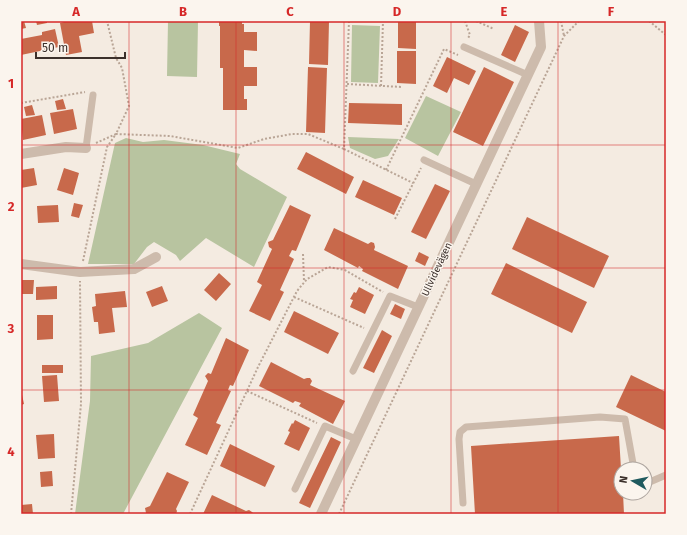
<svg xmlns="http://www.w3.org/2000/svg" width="687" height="535" viewBox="0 0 687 535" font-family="'Fira Sans',sans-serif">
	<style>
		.green { fill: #b8c4a0 }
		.building { fill: #c8694b }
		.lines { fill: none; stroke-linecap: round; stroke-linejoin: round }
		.path { stroke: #b9a596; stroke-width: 2; stroke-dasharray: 2 2; stroke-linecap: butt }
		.service { stroke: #cdbbac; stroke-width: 7 }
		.minor { stroke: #cdbbac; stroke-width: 10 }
		.grid { fill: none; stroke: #d62828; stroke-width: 1; stroke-opacity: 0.55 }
		.labels { text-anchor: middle; stroke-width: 3; stroke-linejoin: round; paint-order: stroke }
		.street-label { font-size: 10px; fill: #3b302b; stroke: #fbf5ee }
		.neatline { fill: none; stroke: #d62828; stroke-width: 1.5 }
		.grid-label { font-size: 13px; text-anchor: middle; font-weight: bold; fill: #d62828 }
	</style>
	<rect width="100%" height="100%" fill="#f4ebe1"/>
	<path class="green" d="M168 21H198L197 77 167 76Z
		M352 25 380 26 378 83 351 82Z
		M426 96 461 112 438 156 405 138Z
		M348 137 399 139 388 156 375 159 350 148Z
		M126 138 143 142 164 140 203 145 240 154 236 164 240 169 287 197 254 267 206 238 180 261 176 255 154 242 147 247 134 264H88L115 143Z
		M199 313 222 328 123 514H75L90 401 91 356 148 343Z"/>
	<path class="building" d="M21 21H24L26 28 21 29Z
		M36 21H47V23L37 25Z
		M68 21H92L94 33 79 36 82 52 66 55 60 23Z
		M219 21H242V24H244V32H257V51L244 50V67H257V86H244V99H247V110H223V68H220V26H219Z
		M310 21H329L328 65 309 64Z
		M398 21H416V49L398 48Z
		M515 25 529 32 515 62 501 55Z
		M55 29 59 47 21 55V39L42 35V32Z
		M397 51H416V84L397 83Z
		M447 57 476 71 469 85 454 78 447 93 433 86Z
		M308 67 327 68 325 133 306 132Z
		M484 67 514 82 483 146 453 132Z
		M63 99 66 109 57 110 55 101Z
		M349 103 402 104V125L348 123Z
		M32 105 35 115 26 116 24 107Z
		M73 109 77 129 54 134 50 113Z
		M42 115 46 135 23 140 21 119Z
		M306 152 354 177 346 194 297 169Z
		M34 168 37 185 21 188V170Z
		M64 168 79 173 73 195 57 190Z
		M363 180 402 198 394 215 355 197Z
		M435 184 450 191 426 239 411 232Z
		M74 203 83 205 79 218 71 216Z
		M58 205 59 222 38 223 37 206Z
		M290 205 311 215 296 251 292 250 289 256 294 259 280 290 284 292 270 321 249 311 262 285 257 282 272 249 269 247 268 242 273 240Z
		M527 217 609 256 594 288 512 249Z
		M334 228 368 244 371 242 374 243 375 247 374 250 408 266 398 289 362 271 363 269 359 266 358 268 324 250Z
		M419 252 429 257 425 266 415 261Z
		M506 263 587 302 572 333 491 294Z
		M219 273 231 284 216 301 204 290Z
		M21 280H34L33 294H21Z
		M57 286V299L36 300V287Z
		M162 286 168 301 152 307 146 292Z
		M359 287 374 295 365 314 350 307 353 300 350 299 354 292 356 293Z
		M125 291 127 307 112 308 115 332 99 334 98 322H94L92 307 96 306 95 294Z
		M395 304 405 309 401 319 390 314Z
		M294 311 339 333 328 354 284 332Z
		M37 315H53V339L37 340Z
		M382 330 392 336 374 373 363 368Z
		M226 338 249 350 233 386 230 385 228 390 231 391 216 423 221 425 207 455 185 445 198 418 193 415 208 381 205 376 208 373 211 374Z
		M271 362 304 379 307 378H310L312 381 310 385 345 401 333 424 299 406 301 403 295 401 293 403 259 386Z
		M42 365H63V373H42Z
		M57 375 59 401 44 402 42 376Z
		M631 375 666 392V431L616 407Z
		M21 390 24 404 21 405Z
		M295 420 310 428 299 451 284 444 290 432 288 431 292 423 293 424Z
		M54 434 55 458 38 459 36 435Z
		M619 436 621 469V493H623L624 514H475L471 446Z
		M331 437 341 442 310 508 299 503Z
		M230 444 275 466 265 487 220 466Z
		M52 471 53 486 41 487 40 472Z
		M167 472 189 482 176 509 177 511 176 514H148L146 513 145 508 150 506Z
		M212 495 246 511 249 510 252 512 254 514H203Z
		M32 504 33 514H21V505Z"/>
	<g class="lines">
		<path class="path" d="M349 21 344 149 413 183
			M465 21 470 35 468 38
			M476 21 494 29
			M561 21 564 36
			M649 21 666 35
			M347 84 402 87
			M381 86 383 21
			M21 103 85 92
			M96 143 116 134 129 106 122 68 116 58 107 21
			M386 170 444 49 458 55
			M395 219 421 168
			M303 254 304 281
			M83 261 107 147 116 134 170 136 238 148 264 139 292 134H308L344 149
			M294 297 364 328
			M247 391 317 423
			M71 514 81 404 80 281
			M190 514 258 367 297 291 307 279 328 267 345 270 383 292
			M339 514 564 36 579 21"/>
		<path class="service" d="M464 47 528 75
			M86 148 93 95
			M424 160 476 184
			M353 371 390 296 418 307
			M645 484 666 475
			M295 489 325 426 356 439
			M463 503 459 439 460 432 466 427 600 417 625 419 634 469"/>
		<path class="minor" d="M21 154 66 147 86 148
			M21 264 80 272 134 269 156 257
			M321 514 541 47 539 21"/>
	</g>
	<path class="grid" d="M129 21V514M236 21V514M344 21V514M451 21V514M558 21V514M21 145H666M21 268H666M21 390H666"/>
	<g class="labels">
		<g class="street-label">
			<text transform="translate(436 269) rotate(-65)" y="4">Ullvidevägen</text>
		</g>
	</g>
	<rect width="687" height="535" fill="none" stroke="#fbf5ee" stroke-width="44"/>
	<g transform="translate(633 481) rotate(279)"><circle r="19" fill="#fbf5ee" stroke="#aea6a0"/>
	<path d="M0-3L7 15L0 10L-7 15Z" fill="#1f5a5e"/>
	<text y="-6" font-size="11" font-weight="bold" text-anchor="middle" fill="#3b302b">N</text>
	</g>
	<path d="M36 52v6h89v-6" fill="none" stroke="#3b302b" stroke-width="2"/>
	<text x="42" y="52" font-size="12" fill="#3b302b" stroke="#fbf5ee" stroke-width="3" paint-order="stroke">50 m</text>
	<rect x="22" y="22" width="643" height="491" class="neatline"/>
	<g class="grid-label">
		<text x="76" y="16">A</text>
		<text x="183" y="16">B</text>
		<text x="290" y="16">C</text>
		<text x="397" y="16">D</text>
		<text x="504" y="16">E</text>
		<text x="611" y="16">F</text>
		<text x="11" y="88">1</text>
		<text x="11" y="211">2</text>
		<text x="11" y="333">3</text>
		<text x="11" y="456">4</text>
	</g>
</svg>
